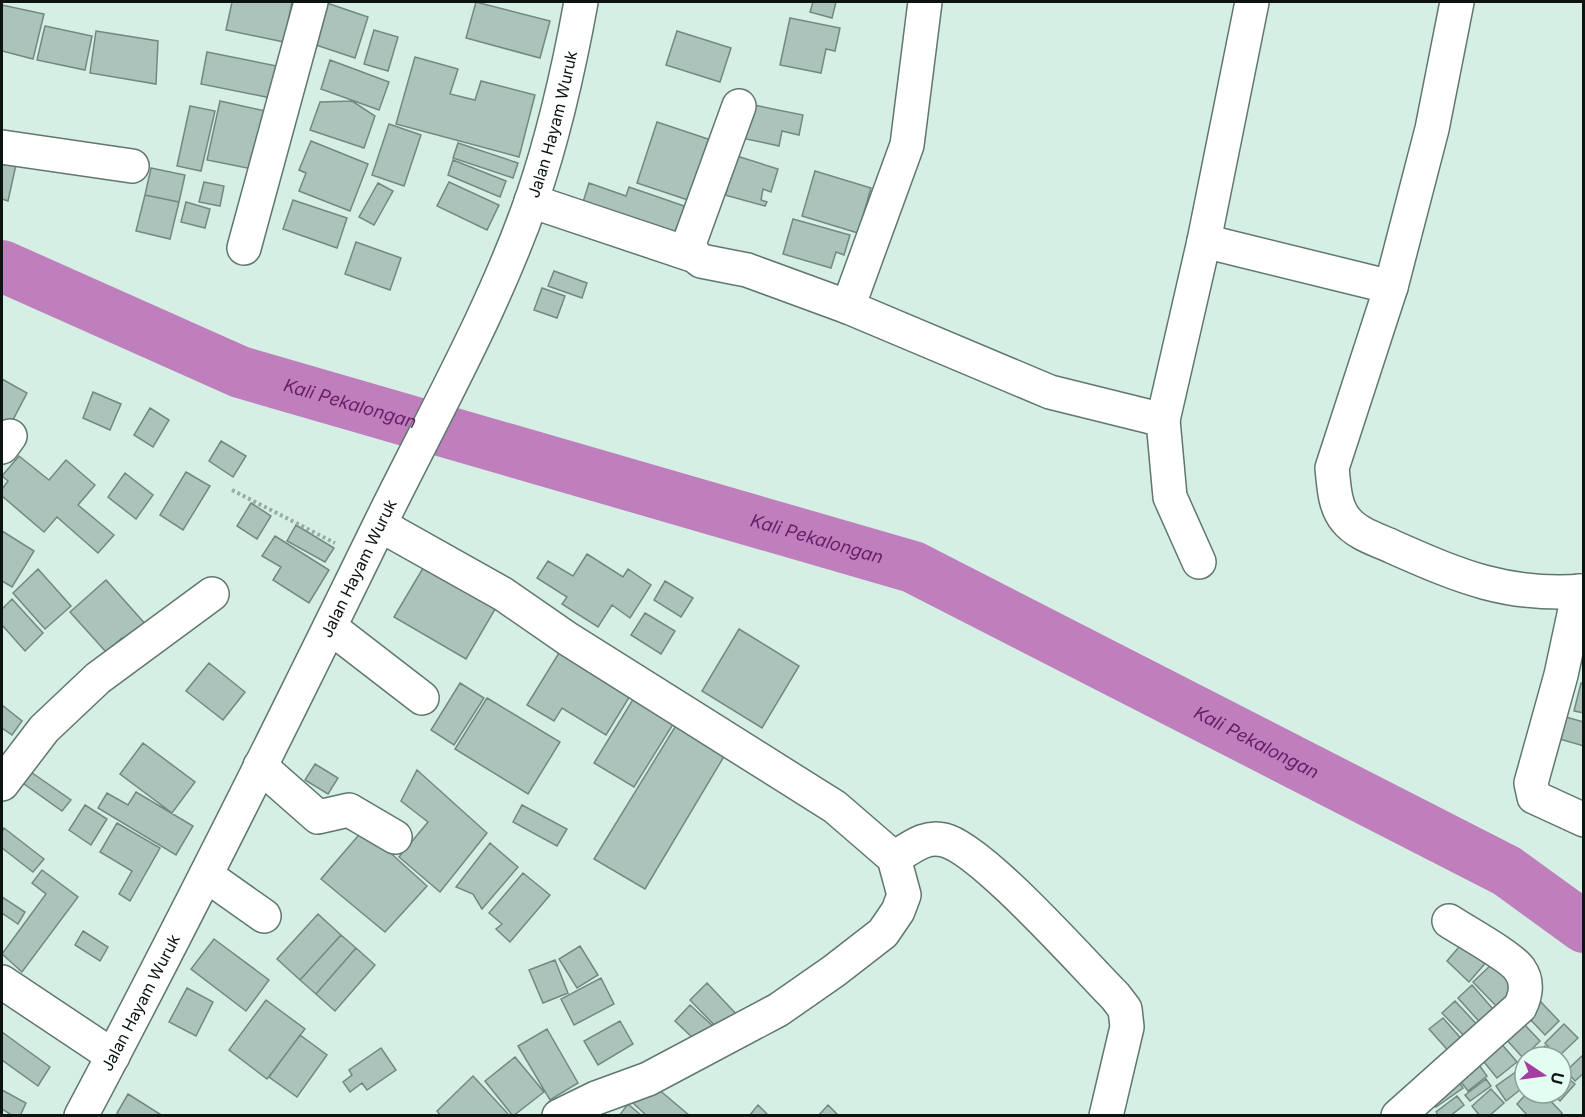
<svg xmlns="http://www.w3.org/2000/svg" width="1585" height="1117" viewBox="0 0 1585 1117" font-family="Inter,sans-serif">
	<style>
		.lines { fill: none; stroke-linecap: round; stroke-linejoin: round }
		.river { stroke: #be7fbc; stroke-width: 52 }
		.building { fill: #abc3ba; stroke: #728980; stroke-width: 1.5 }
		.minor-casing { stroke: #60776e; stroke-width: 36 }
		.path { stroke: #98aca5; stroke-width: 4; stroke-dasharray: 3 3; stroke-linecap: butt }
		.minor { stroke: #fff; stroke-width: 33 }
		.labels { text-anchor: middle; stroke-width: 4.5; stroke-linejoin: round; paint-order: stroke }
		.street-label { font-size: 16px; fill: #0b1411; stroke: #e3fdf3 }
		.water-label { font-size: 18px; font-style: italic; fill: #691d69; stroke: #e3fdf3 }
	</style>
	<rect width="100%" height="100%" fill="#d6efe5"/>
	<g class="lines">
		<path class="river" id="s1" d="M2 266 240 372 913 567 1507 871 1584 927"/>
	</g>
	<path class="building" d="M232 2H292L284 42 226 30Z
		M324 2 368 17 355 58 310 43Z
		M476 2 550 21 540 58 466 38Z
		M813 2H836L832 18 810 12Z
		M2 5 44 14 33 59 2 51Z
		M790 18 840 28 835 51 826 49 821 73 780 65Z
		M45 26 92 36 85 70 37 60Z
		M374 30 398 37 388 71 364 64Z
		M96 31 158 41 156 84 90 73Z
		M677 31 731 48 720 82 666 65Z
		M207 52 277 66 271 98 201 84Z
		M415 57 458 69 450 94 475 100 481 81 535 95 519 157 396 124Z
		M330 60 389 82 379 110 321 89Z
		M220 101 270 112 257 170 207 160Z
		M352 101 375 116 364 148 310 130 320 102Z
		M744 103 803 115 799 135 782 131 779 146 737 137Z
		M190 106 215 111 201 171 177 166Z
		M657 122 717 142 697 203 637 183Z
		M389 124 421 135 404 186 372 175Z
		M311 141 368 164 350 211 299 191 306 173 299 170Z
		M458 143 518 163 513 178 453 158Z
		M737 156 778 169 771 192 763 189 761 200 767 202 765 206 725 195 727 191 718 188Z
		M2 157 17 160 8 201 2 199Z
		M453 160 506 181 500 197 448 175Z
		M151 168 185 175 179 202 145 195Z
		M815 171 871 188 858 233 802 216Z
		M204 182 224 186 220 206 199 202Z
		M449 182 499 205 487 230 437 206Z
		M378 183 393 191 374 225 359 217Z
		M589 183 626 196 629 187 687 207 677 235 583 202Z
		M145 195 179 202 170 239 136 231Z
		M293 200 347 218 337 248 283 229Z
		M186 202 210 209 205 228 181 222Z
		M793 219 850 235 844 255 836 252 831 268 783 254Z
		M356 242 401 258 390 290 345 274Z
		M554 271 587 283 582 298 548 286Z
		M542 288 565 296 557 318 534 310Z
		M2 379 27 393 6 433 2 430Z
		M93 392 121 404 110 430 83 418Z
		M150 408 169 420 153 447 134 435Z
		M221 441 246 456 233 477 209 461Z
		M19 456 49 480 66 460 95 485 78 505 114 535 98 553 57 517 44 532 2 496V489L8 481 2 476Z
		M186 472 210 486 183 530 160 515Z
		M125 473 153 495 136 519 108 497Z
		M251 503 271 516 257 539 237 526Z
		M296 525 334 548 325 562 287 541Z
		M2 531 34 551 12 587 2 581Z
		M275 536 329 570 309 603 273 580 281 567 262 556Z
		M587 554 623 577 628 569 651 585 630 618 612 605 598 627 562 604 567 597 537 578 548 561 573 576Z
		M429 558 501 599 466 659 394 617Z
		M38 569 71 606 45 629 13 593Z
		M106 580 148 627 128 645 122 638 106 652 70 612Z
		M665 581 693 598 681 617 654 600Z
		M12 599 43 633 25 651 2 625V609Z
		M645 613 675 631 661 654 631 635Z
		M739 629 799 666 762 728 702 691Z
		M562 648 633 691 606 735 562 708 554 721 527 705Z
		M209 663 245 692 223 720 186 691Z
		M460 683 484 698 454 745 431 730Z
		M1581 683 1584 684V713L1574 711Z
		M640 688 680 713 634 787 594 763Z
		M487 698 560 742 528 794 455 749Z
		M2 705 22 721 12 735 2 728Z
		M683 714 732 743 645 889 594 859Z
		M1562 716 1584 722V746L1556 738Z
		M143 743 195 782 172 813 120 774Z
		M315 764 338 778 328 794 305 780Z
		M28 770 71 800 62 811 20 781Z
		M417 770 487 833 440 892 399 857 428 822 401 801Z
		M136 792 193 826 176 855 98 808 107 793 128 805Z
		M85 805 107 819 91 845 69 830Z
		M522 805 567 829 557 846 513 822Z
		M117 823 160 848 130 901 119 894 132 871 100 852Z
		M4 828 44 859 33 872 2 848V832Z
		M364 829 427 886 385 932 321 879Z
		M490 843 518 867 482 909 473 894 456 887Z
		M42 870 78 897 22 972 2 954 46 894 32 883Z
		M523 873 550 895 510 942 496 929 502 924 489 913Z
		M2 897 25 912 18 924 2 913Z
		M318 914 341 935 300 980 277 959Z
		M83 931 108 947 100 961 75 945Z
		M341 935 356 948 316 994 300 980Z
		M214 939 269 980 246 1011 191 969Z
		M1465 940 1488 960 1469 982 1447 961Z
		M580 946 598 975 577 988 559 959Z
		M356 948 375 965 335 1011 316 994Z
		M555 960 568 993 543 1003 529 970Z
		M1492 964 1521 993 1502 1012 1473 982Z
		M601 978 614 1004 574 1025 561 999Z
		M707 983 740 1018 723 1034 690 1000Z
		M1472 985 1499 1016 1485 1028 1458 998Z
		M187 988 213 1002 196 1036 169 1022Z
		M266 1000 305 1029 267 1079 229 1050Z
		M1455 1001 1483 1031 1470 1042 1442 1013Z
		M1541 1002 1559 1021 1545 1035 1526 1015Z
		M690 1005 714 1027 699 1044 675 1021Z
		M1443 1018 1465 1043 1452 1055 1429 1029Z
		M620 1021 633 1044 598 1065 584 1041Z
		M1522 1022 1540 1041 1523 1058 1505 1038Z
		M1564 1024 1578 1038 1558 1057 1545 1043Z
		M547 1029 578 1083 550 1100 518 1046Z
		M2 1032 50 1067 38 1086 2 1060Z
		M300 1035 327 1055 297 1097 269 1077Z
		M1499 1041 1517 1062 1497 1078 1480 1057Z
		M1545 1046 1554 1057H1532Z
		M381 1048 396 1070 367 1090 362 1083 350 1092 343 1082 352 1075 349 1070Z
		M1584 1054V1073L1575 1081 1566 1071Z
		M515 1057 544 1092 513 1116 485 1081Z
		M1477 1062 1487 1076 1468 1091 1457 1077Z
		M1517 1071 1525 1082V1086L1506 1101 1496 1086Z
		M1454 1075 1463 1088 1436 1107 1427 1094Z
		M1564 1075 1575 1084 1560 1101 1551 1093H1561V1078Z
		M473 1076 510 1116H441L437 1111Z
		M1486 1079 1491 1086 1470 1101 1465 1095Z
		M651 1083 690 1116H647L633 1103Z
		M1491 1089 1504 1103 1489 1116H1480L1472 1106Z
		M2 1090 26 1103 20 1116H13L2 1109Z
		M1527 1093H1543L1562 1113 1559 1116H1528L1517 1104Z
		M128 1094 163 1116H121L117 1113Z
		M1457 1096 1464 1105 1450 1116H1439L1436 1112Z
		M628 1104 642 1116H619Z
		M758 1105 769 1116H749Z
		M828 1105 839 1116H818Z"/>
	<g class="lines">
		<defs>
			<g id="minor">
				<path d="M1457 2 1432 129 1391 287 1332 468C1334 485 1334 506 1346 520 1357 534 1378 540 1393 547 1461 577 1508 597 1584 591"/>
				<path d="M739 106 690 241 692 253 701 261 747 270 848 307 1050 392 1163 420 1204 241 1252 2"/>
				<path d="M2 147 132 166"/>
				<path d="M531 201 695 256"/>
				<path d="M1204 241 1391 287"/>
				<path d="M244 248 311 2"/>
				<path d="M848 307 907 145 925 2"/>
				<path d="M1163 420 1170 497 1199 562"/>
				<path d="M2 447 10 436"/>
				<path d="M380 525 503 594 568 639 835 807 894 858 904 895 898 911 883 933 834 971 778 1010 648 1079 596 1098 559 1116"/>
				<path d="M1579 591 1561 675 1531 783 1534 797 1584 820"/>
				<path d="M330 627 422 698"/>
				<path d="M260 766 318 817 349 810 395 837"/>
				<path d="M2 784 44 729 98 678 212 594"/>
				<path d="M894 858C910 849 924 835 944 840 982 849 1083 964 1115 996L1125 1009 1127 1027 1106 1116"/>
				<path d="M206 875 264 916"/>
				<path d="M2 982 113 1056"/>
				<path id="s2" d="M81 1116C185 920 284 721 381 522 433 416 493 311 532 199 554 135 569 68 581 2"/>
				<path d="M1398 1116 1520 1007C1526 995 1528 981 1520 970 1512 957 1464 931 1449 921"/>
			</g>
		</defs>
		<use href="#minor" class="minor-casing"/>
		<path class="path" d="M232 490 335 543"/>
		<use href="#minor" class="minor"/>
	</g>
	<g class="labels">
		<g class="street-label">
			<text dy="6" stroke="none"><textPath href="#s2" startOffset="1100">Jalan Hayam Wuruk</textPath></text>
			<text dy="6" stroke="none"><textPath href="#s2" startOffset="614">Jalan Hayam Wuruk</textPath></text>
			<text dy="6" stroke="none"><textPath href="#s2" startOffset="128">Jalan Hayam Wuruk</textPath></text>
		</g>
		<g class="water-label">
			<text dy="6" stroke="none"><textPath href="#s1" startOffset="375">Kali Pekalongan</textPath></text>
			<text dy="6" stroke="none"><textPath href="#s1" startOffset="861">Kali Pekalongan</textPath></text>
			<text dy="6" stroke="none"><textPath href="#s1" startOffset="1347">Kali Pekalongan</textPath></text>
		</g>
	</g>
	<rect width="1585" height="1117" fill="none" stroke="#0b1411" stroke-width="6"/>
	<g transform="translate(1543 1075) rotate(103)"><circle r="28" fill="#e3fdf3" stroke="#8da099" stroke-width="1.5"/>
	<path d="M0-4.5L10 22L0 15L-10 22Z" fill="#a43ea3"/>
	<text y="-9" font-size="16" font-weight="bold" text-anchor="middle" fill="#0b1411">U</text>
	</g>
</svg>
